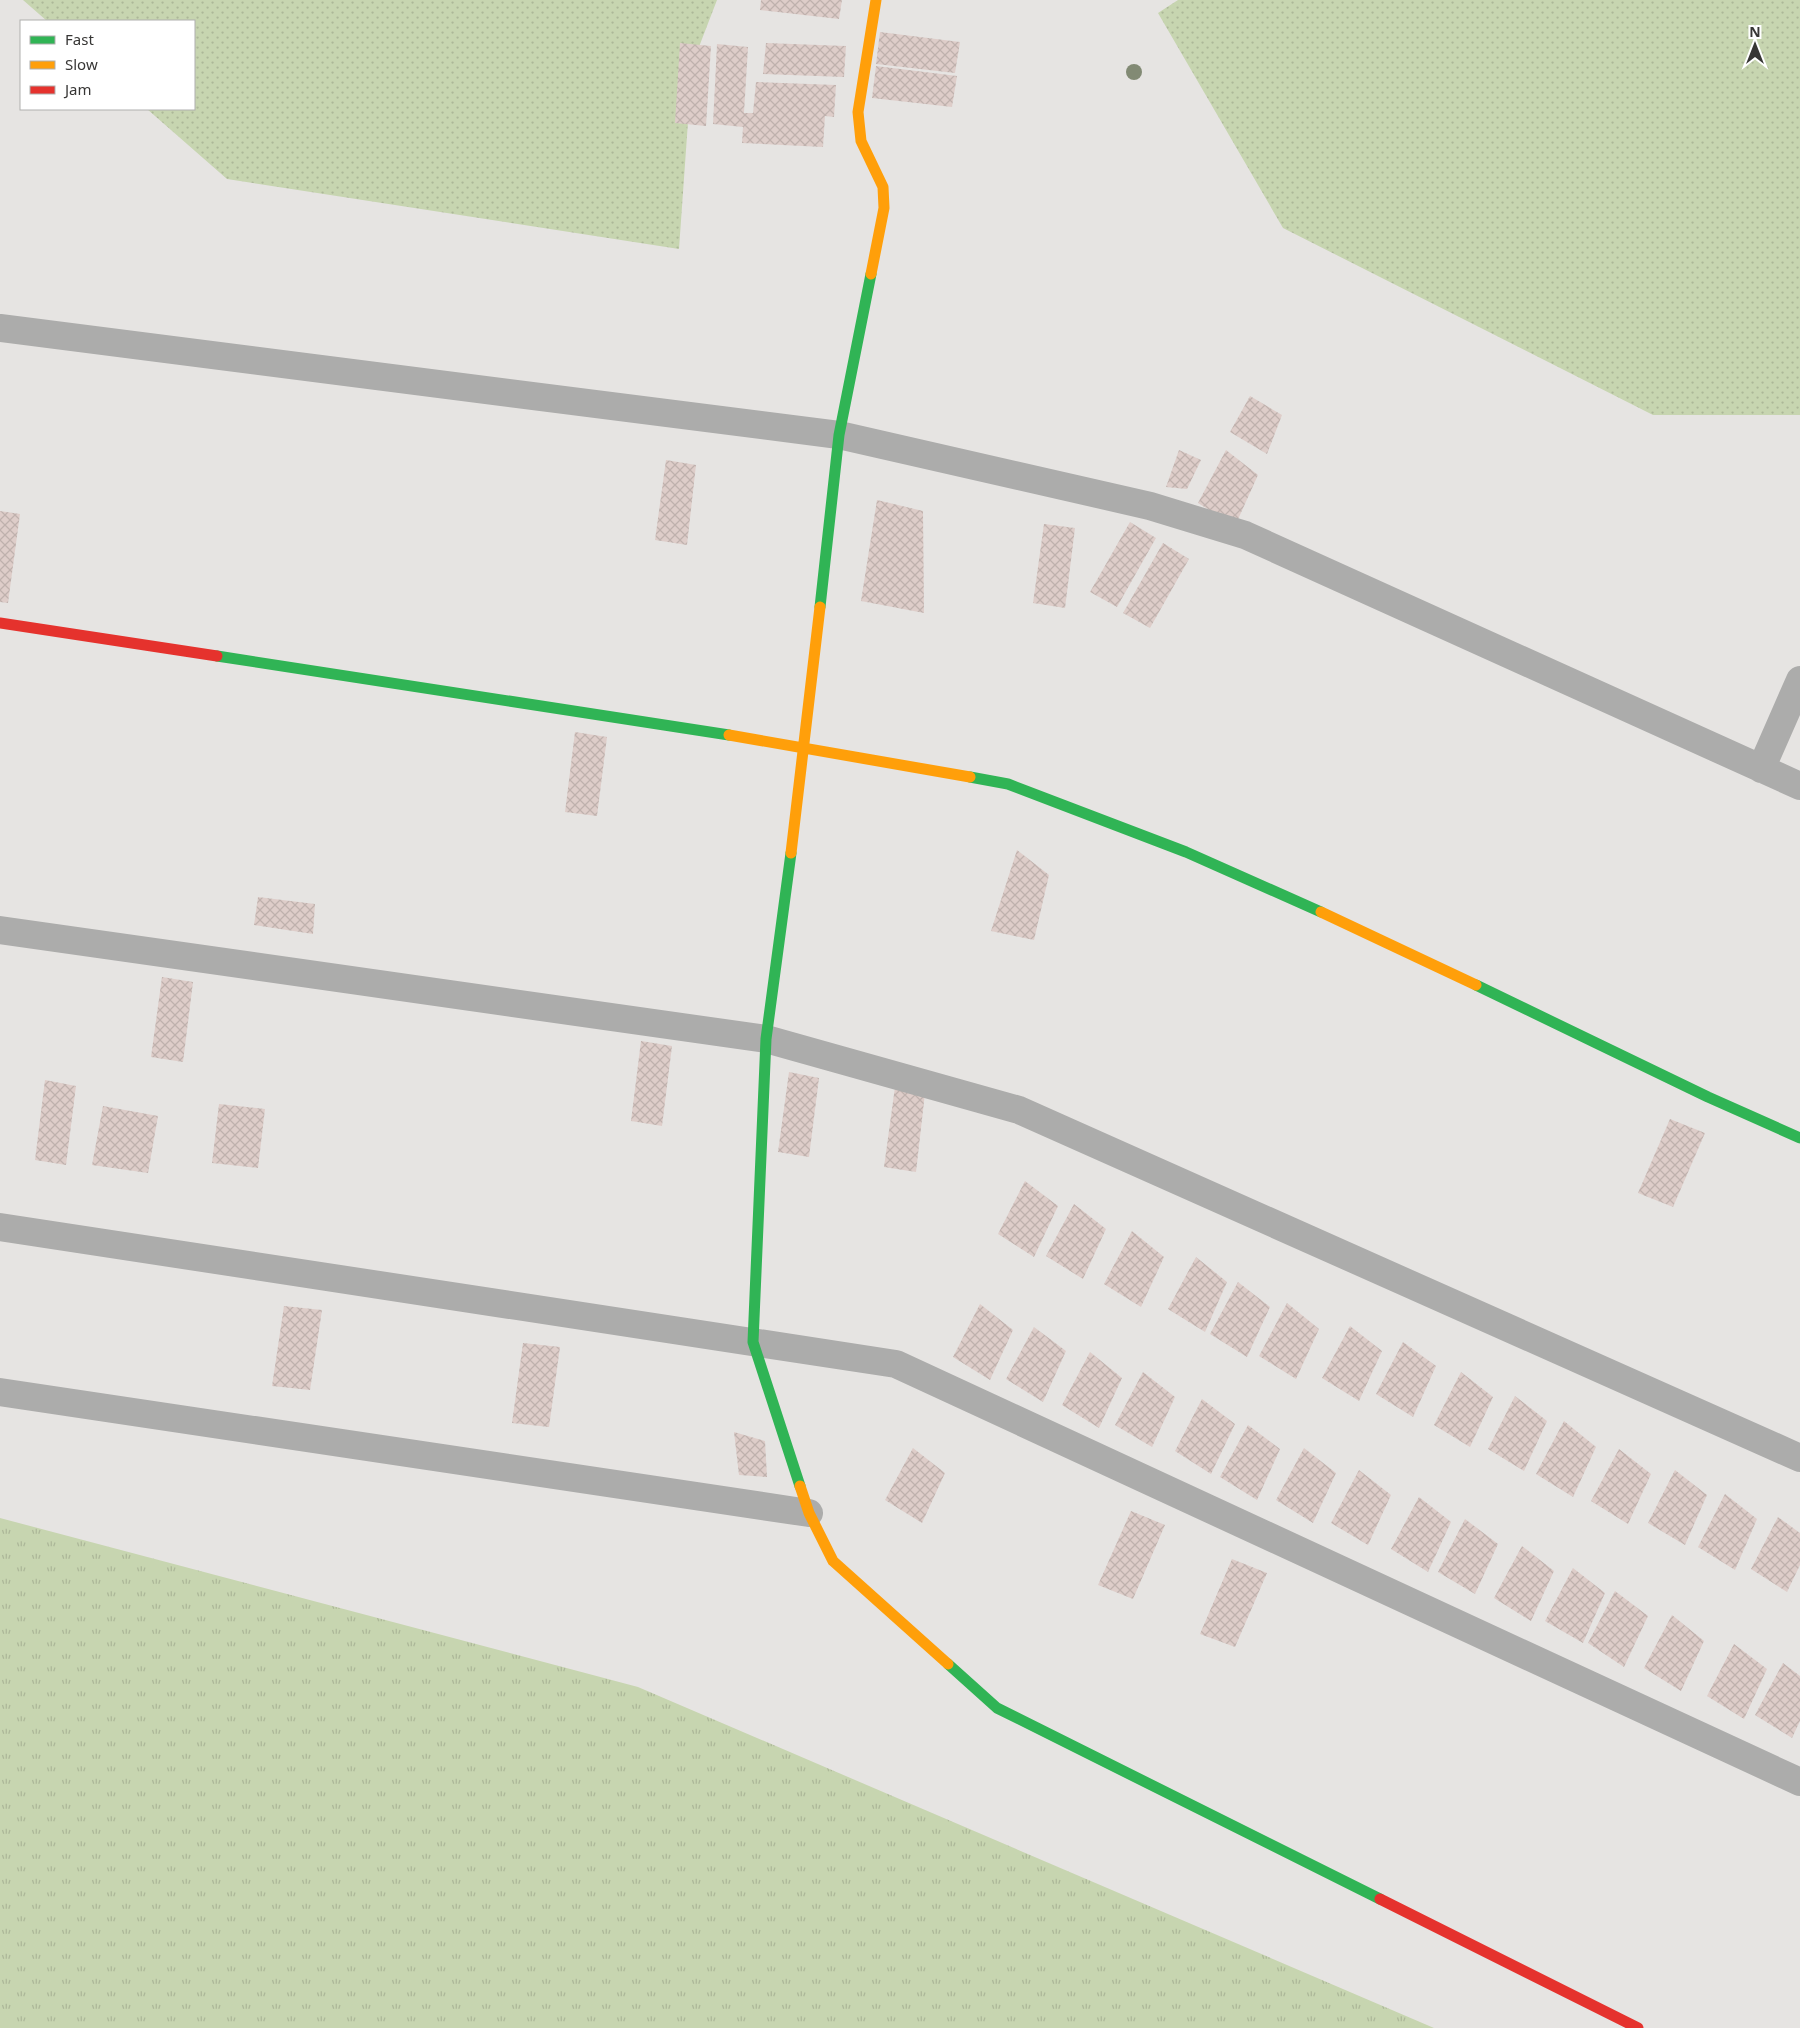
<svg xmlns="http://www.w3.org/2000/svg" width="1800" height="2028" viewBox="0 0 1800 2028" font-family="'Noto Sans',sans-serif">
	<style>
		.grass { fill: url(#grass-tufts) }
		.park { fill: url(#park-dots) }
		.building { fill: url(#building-cross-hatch) }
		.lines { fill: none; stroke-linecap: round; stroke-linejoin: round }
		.street { stroke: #acacab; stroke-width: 28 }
		.fast { stroke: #30b455; stroke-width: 11 }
		.slow { stroke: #ff9f0a; stroke-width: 11 }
		.jam { stroke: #e5322d; stroke-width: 11 }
		.tree { fill: #828a74 }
	</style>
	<defs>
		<pattern id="grass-tufts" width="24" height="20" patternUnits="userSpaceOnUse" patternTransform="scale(1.25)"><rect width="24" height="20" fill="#c7d5b0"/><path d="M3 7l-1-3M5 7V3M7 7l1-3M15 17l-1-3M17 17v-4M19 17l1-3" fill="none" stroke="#acb798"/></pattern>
		<pattern id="park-dots" width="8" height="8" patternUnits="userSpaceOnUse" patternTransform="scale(1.25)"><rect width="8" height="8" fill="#c7d5b0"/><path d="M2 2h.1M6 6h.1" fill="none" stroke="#acb798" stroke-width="1.8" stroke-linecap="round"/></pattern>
		<pattern id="building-cross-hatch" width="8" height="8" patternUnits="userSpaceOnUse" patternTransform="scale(1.25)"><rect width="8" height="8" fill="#decdc9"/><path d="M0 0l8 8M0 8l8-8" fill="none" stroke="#bfb1ad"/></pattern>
	</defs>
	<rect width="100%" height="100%" fill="#e6e4e2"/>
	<path class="grass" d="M0 1518 638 1687 1434 2028H0Z"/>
	<path class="park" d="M23 0H717L692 65 679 249 227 179 147 109H194V21H47Z
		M1178 0H1800V415H1653L1283 228 1158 13Z"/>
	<path class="building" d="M761 0H842L839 19 760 10Z
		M880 32 960 42 955 73 876 64Z
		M680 43 711 46 706 126 675 123Z
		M766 43 846 46 844 77 763 74Z
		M717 44 748 47 744 113H753L756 82 836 85 834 117 825 116 823 147 742 143 743 127 713 124Z
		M876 66 957 76 952 107 872 98Z
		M1250 396 1282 415 1267 454 1230 432Z
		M1179 450 1201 460 1187 489 1166 487Z
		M1226 450 1258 475 1235 526 1198 503Z
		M666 460 696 465 687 545 655 540Z
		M877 500 923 511 924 613 861 601Z
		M0 511 20 514 8 603 0 602Z
		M1130 522 1156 538 1117 607 1090 592Z
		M1044 524 1075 528 1065 608 1033 603Z
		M1163 543 1189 559 1150 628 1123 613Z
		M575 732 607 737 597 816 565 812Z
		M1017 850 1049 875 1034 940 991 931Z
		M258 897 315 904 313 934 254 925Z
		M162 977 193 982 183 1062 151 1057Z
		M641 1041 672 1046 662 1126 631 1121Z
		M789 1072 819 1078 809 1157 778 1152Z
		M45 1080 76 1086 66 1165 35 1160Z
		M895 1087 925 1093 916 1172 884 1167Z
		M219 1104 265 1109 258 1168 212 1163Z
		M103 1106 158 1116 148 1173 92 1165Z
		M1670 1119 1705 1133 1673 1207 1638 1193Z
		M1025 1181 1058 1206 1034 1257 998 1234Z
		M1074 1204 1106 1229 1083 1279 1046 1256Z
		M1132 1231 1164 1257 1141 1307 1104 1284Z
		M1196 1257 1227 1282 1205 1332 1168 1309Z
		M1238 1282 1270 1307 1247 1357 1210 1334Z
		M1287 1303 1319 1329 1296 1379 1259 1356Z
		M980 1304 1013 1330 990 1380 953 1357Z
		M284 1306 322 1310 310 1390 272 1386Z
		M1350 1326 1382 1351 1359 1401 1322 1378Z
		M1034 1327 1066 1351 1043 1402 1006 1379Z
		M1403 1342 1436 1366 1413 1417 1376 1394Z
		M523 1343 560 1347 549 1427 512 1423Z
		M1090 1352 1122 1378 1099 1428 1062 1405Z
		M1143 1372 1175 1397 1152 1447 1115 1425Z
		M1461 1372 1493 1397 1470 1447 1434 1425Z
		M1515 1396 1547 1421 1524 1471 1488 1449Z
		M1202 1399 1235 1424 1211 1474 1175 1451Z
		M1564 1421 1596 1447 1573 1497 1536 1474Z
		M1248 1425 1280 1449 1257 1500 1220 1477Z
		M734 1432 765 1441 767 1477 739 1475Z
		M913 1448 945 1473 922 1523 885 1500Z
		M1304 1448 1336 1473 1313 1523 1276 1500Z
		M1619 1449 1651 1474 1628 1524 1591 1501Z
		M1359 1470 1391 1495 1368 1545 1331 1523Z
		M1675 1470 1707 1495 1685 1545 1648 1523Z
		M1725 1494 1757 1519 1735 1570 1698 1547Z
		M1419 1497 1451 1522 1428 1572 1391 1549Z
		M1131 1511 1165 1525 1133 1599 1098 1585Z
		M1778 1517 1800 1533V1565L1787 1592 1751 1569Z
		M1465 1519 1498 1544 1475 1594 1438 1572Z
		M1522 1546 1554 1571 1531 1621 1494 1598Z
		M1232 1559 1267 1573 1235 1647 1200 1634Z
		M1573 1568 1605 1593 1583 1643 1545 1621Z
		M1615 1591 1648 1616 1624 1667 1588 1643Z
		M1672 1615 1704 1641 1681 1691 1644 1668Z
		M1734 1644 1767 1669 1744 1719 1707 1696Z
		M1783 1663 1800 1676V1721L1792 1738 1755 1715Z"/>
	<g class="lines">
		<path class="street" d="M0 328 839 435 1150 506 1245 535 1800 786
			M1761 769 1800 680
			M0 930 766 1039 1019 1110 1800 1458
			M0 1227 896 1364 1800 1782
			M0 1392 809 1513"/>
		<path class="fast" d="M820 607 839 435 871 274
			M217 656 729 735
			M970 777 1008 784 1186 852 1321 912
			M791 853 766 1039 753 1342 800 1486
			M1476 985 1708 1097 1800 1138
			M948 1664 997 1708 1380 1899"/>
		<path class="slow" d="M871 274 884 208 883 187 861 141 858 112 876 0
			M729 735 970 777
			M791 853 820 607
			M1321 912 1476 985
			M800 1486 809 1513 833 1561 948 1664"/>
		<path class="jam" d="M0 623 217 656
			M1380 1899 1638 2028"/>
	</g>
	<circle class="tree" cx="1134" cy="72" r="8"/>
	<rect x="20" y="20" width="175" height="90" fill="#ffffff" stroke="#afafae"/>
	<rect x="30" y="36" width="25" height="8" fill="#30b455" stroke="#afafae"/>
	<text x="65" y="45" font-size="15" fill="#373635">Fast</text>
	<rect x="30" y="61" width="25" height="8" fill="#ff9f0a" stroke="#afafae"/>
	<text x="65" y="70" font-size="15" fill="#373635">Slow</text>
	<rect x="30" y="86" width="25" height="8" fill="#e5322d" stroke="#afafae"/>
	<text x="65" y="95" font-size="15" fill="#373635">Jam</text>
	<g transform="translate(1755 45)" stroke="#ffffff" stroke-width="4" paint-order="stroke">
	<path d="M0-4L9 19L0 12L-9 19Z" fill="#373635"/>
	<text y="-8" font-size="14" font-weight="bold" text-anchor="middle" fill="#373635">N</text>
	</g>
</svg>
